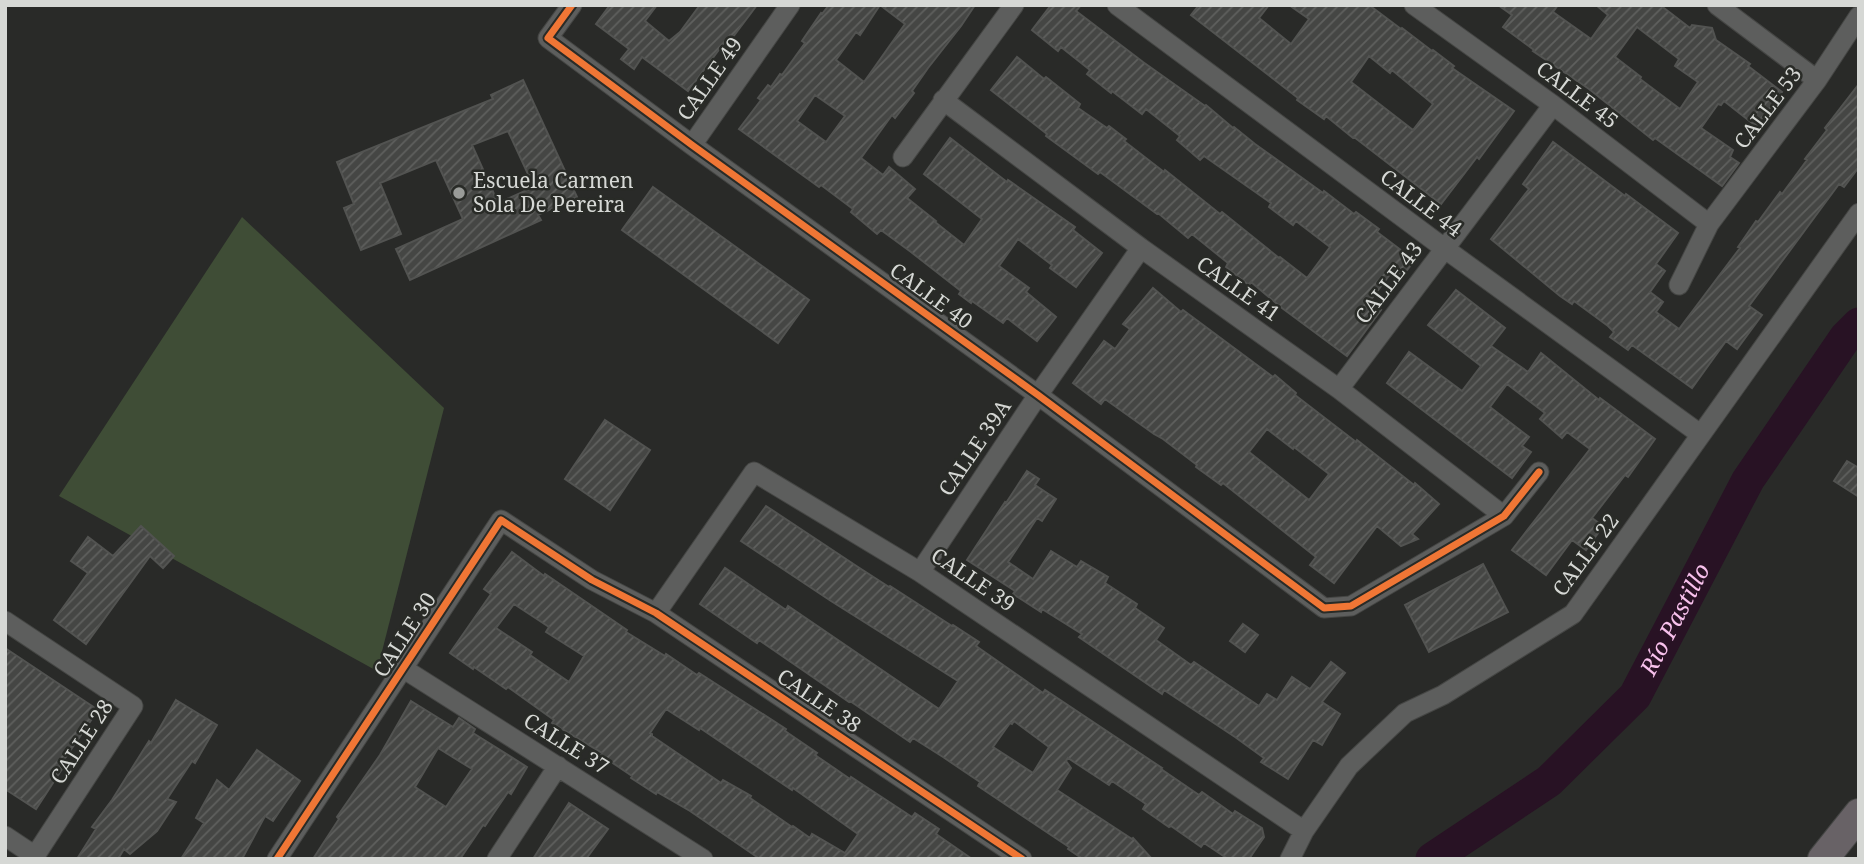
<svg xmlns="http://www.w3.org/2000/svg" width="1864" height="864" viewBox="0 0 1864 864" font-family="'Noto Serif',serif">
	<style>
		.grass { fill: #3f4d36 }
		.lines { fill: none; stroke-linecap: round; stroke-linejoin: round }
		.river { stroke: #281224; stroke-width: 33 }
		.building { fill: url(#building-hatch); stroke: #525351; stroke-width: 2; fill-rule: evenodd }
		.minor-casing { stroke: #454644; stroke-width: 21 }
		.primary-casing { stroke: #454644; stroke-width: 32 }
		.minor { stroke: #5d5e5d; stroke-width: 19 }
		.primary { stroke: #686266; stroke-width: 30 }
		.cycleway-casing { stroke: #292b27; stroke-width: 11 }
		.cycleway { stroke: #f07635; stroke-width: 7 }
		.poi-dot { fill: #999b98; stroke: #292b27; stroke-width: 2.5 }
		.labels { text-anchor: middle; stroke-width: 5; stroke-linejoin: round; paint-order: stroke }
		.street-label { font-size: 21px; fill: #d6d8d5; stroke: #292b27 }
		.poi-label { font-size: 21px; fill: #d6d8d5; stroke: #292b27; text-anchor: start }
		.water-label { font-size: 23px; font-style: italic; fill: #f8c1ec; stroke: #292b27 }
	</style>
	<defs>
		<pattern id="building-hatch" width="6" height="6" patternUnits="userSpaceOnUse" patternTransform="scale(1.75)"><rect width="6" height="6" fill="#454644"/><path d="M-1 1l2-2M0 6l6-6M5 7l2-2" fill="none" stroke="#5f605e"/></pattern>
	</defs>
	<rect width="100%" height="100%" fill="#292a28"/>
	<path class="grass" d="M242 217 444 408 377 671 59 496Z"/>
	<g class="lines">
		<path class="river" id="s1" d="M1432 859 1549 781 1635 696 1748 480 1845 338 1859 324"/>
	</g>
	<path class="building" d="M610 5H657L645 21 669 41 680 32 700 5H757L733 37 730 35 688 91 642 57 634 69 621 59 629 49 596 24Z
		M829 5H880L860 35 856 32 836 60 864 82 905 24 880 5H975L961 26 928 68 912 91 914 93 895 118 892 115 861 158 883 175 889 167 915 189 907 198 936 221 935 222 964 245 982 219 924 174 950 138 1007 182 1008 180 1075 227 1073 230 1102 253 1076 287 1050 268 1052 265 1018 239 999 266 1029 288 1026 292 1056 317 1037 341 1007 318 1003 323 972 301 971 303 959 294 961 291 911 252 881 230 877 234 851 212 853 209 821 185 819 187 739 129 761 100 758 98 768 85 771 87 780 74 782 75 805 43 802 41 821 13 822 14ZM815 95 845 116 826 142 797 121Z
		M1051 5H1081L1076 11 1143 62 1205 106 1206 105 1233 128 1234 127 1255 144 1323 193 1324 191 1354 214 1356 212 1379 229 1377 232 1406 254 1402 259 1411 265 1400 279 1391 273 1370 301 1381 310 1347 356 1282 308 1251 282 1249 285 1226 267 1228 263 1192 234 1188 238 1158 213 1157 214 1100 172 1098 174 1046 136 1047 134 991 90 1017 57 1044 79 1046 77 1080 104 1078 108 1107 128 1109 126 1126 139 1124 141 1164 172 1165 170 1220 214 1222 212 1279 258 1280 257 1307 278 1330 247 1296 221 1293 225 1269 207 1271 203 1204 156 1200 160 1177 140 1180 136 1146 109 1142 114 1112 91 1111 93 1087 74 1090 70 1061 47 1058 51 1032 30Z
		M1199 5H1269L1259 18 1291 44 1309 19 1289 5H1369L1401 29 1402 28 1432 51 1433 50 1454 66 1452 68 1514 111 1479 159 1477 157 1441 204 1354 137 1353 138 1326 116 1324 119 1297 100 1298 98 1191 15ZM1369 56 1390 73 1392 70 1433 104 1413 130 1351 82Z
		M1498 5H1558L1553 12 1591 39 1608 15 1596 5H1660L1690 28 1692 25 1712 28 1716 40 1750 64 1748 66 1782 92 1756 126 1724 101 1721 105 1718 104 1701 128 1733 150 1730 157 1739 163 1722 186 1655 138 1653 140 1589 89 1533 51 1534 50 1503 27 1512 15ZM1637 27 1679 59 1675 66 1698 82 1680 109 1640 79 1641 77 1615 57Z
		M523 80 577 197 538 215 541 220 410 280 396 249 463 219 436 160 380 183 401 234 361 250 344 208 354 204 337 162 493 99 491 95ZM508 131 534 187 498 203 472 145Z
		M1859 84V167L1844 187 1839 184 1749 306 1762 315 1737 349 1726 341 1692 388 1632 345 1628 350 1610 337 1614 332 1608 326 1574 301 1572 304 1560 296 1491 239 1529 189 1523 184 1553 142 1625 196 1626 194 1678 233 1656 264 1665 271 1650 292 1663 302 1656 312 1679 329 1740 248 1738 247 1756 221 1758 222 1780 192 1782 194 1807 160 1805 159 1827 130 1825 128Z
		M653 187 809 300 778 343 622 230Z
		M1153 288 1181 312 1183 310 1273 377 1275 375 1296 393 1295 395 1356 442 1357 440 1414 485 1415 483 1439 504 1412 534 1418 539 1401 546 1377 526 1334 583 1310 565 1316 557 1223 483 1221 485 1196 467 1197 465 1163 439 1154 434 1105 399 1101 404 1073 383 1104 341 1115 349 1130 329 1123 324ZM1267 429 1293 449 1294 447 1329 474 1309 500 1249 452Z
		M1456 290 1505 328 1491 346 1528 372 1541 353 1599 400 1600 398 1655 439 1628 477 1625 475 1592 518 1603 526 1586 550 1572 540 1546 575 1512 550 1590 449 1567 432 1562 438 1540 419 1545 413 1507 384 1490 407 1529 437 1522 446 1531 452 1512 478 1387 383 1409 352 1462 391 1481 366 1428 325Z
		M605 420 650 450 610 510 565 479Z
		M1847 461 1859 468V497L1834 481Z
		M1027 471 1039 479 1035 485 1056 499 1042 521 1037 518 1008 562 1033 579 1051 551 1077 567 1081 561 1108 577 1105 583 1137 604 1135 608 1164 628 1156 640 1191 665 1194 662 1259 706 1267 694 1277 700 1292 677 1310 689 1331 662 1345 673 1322 702 1340 714 1322 745 1313 740 1288 779 1261 762 1264 758 1235 737 1164 690 1162 694 1079 637 1082 634 1042 609 1041 612 1013 594 1015 591 967 560 1005 502 1006 503Z
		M766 506 858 567 889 587 890 586 952 626 953 625 979 642 976 646 1043 693 1045 690 1162 768 1161 769 1199 795 1202 792 1233 814 1235 811 1262 828 1264 837 1249 859H1228L1204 843 1201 847 1171 826 1169 827 1143 809 1146 804 1112 781 1109 785 1068 758 1066 761 1071 768 1057 790 1132 839 1133 838 1152 859H1083L1068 849 1069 847 978 786 980 782 943 757 913 738 910 742 850 701 849 702 759 640 757 643 700 604 725 568 786 610 788 606 939 709 958 681 831 601 741 541ZM1014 721 1049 747 1033 773 993 747 1010 723 1012 724Z
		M141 526 174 556 163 568 150 556 86 644 54 620 88 573 71 561 88 537 113 556Z
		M512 552 544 576 545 574 627 630 626 632 665 656 666 654 697 675 699 673 786 729 785 731 817 753 815 755 850 779 851 777 912 817 915 813 939 829 936 834 972 859H760L690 811 657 792 656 794 631 778 632 776 601 755 602 753 552 723 554 720 508 687 506 689 474 667 473 669 450 653 491 594 484 589ZM514 604 549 627 546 632 584 656 569 682 530 655 532 652 496 628ZM666 709 699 730 700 728 792 790 793 788 858 834 845 853 812 834 810 838 793 826 792 827 750 798 751 796 723 780 721 783 652 736V734L650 733Z
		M1483 564 1508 612 1429 652 1405 605Z
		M1243 624 1258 635 1245 652 1230 641Z
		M5 648 98 710 59 767 62 769 36 809 5 789Z
		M176 700 217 725 195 763 192 761 167 799 176 802 157 831 130 854 124 849 118 859H77L96 829 92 827 112 800 149 741 151 743Z
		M411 701 453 727 459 718 475 729 473 733 527 767 511 794 508 792 485 826 483 825 460 859H313L339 819 337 817 380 755ZM438 748 472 769 446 807 415 787Z
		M257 750 300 781 273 821 265 816 242 859H181L204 823 196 818 217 780 229 790Z
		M569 803 608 829 586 859H533Z"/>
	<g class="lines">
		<defs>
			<path id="minor" d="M572 5 548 38 692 145 1038 395 1324 608 1351 606 1504 516 1539 472
				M1117 5 1444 248 1700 434
				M1414 5 1553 105 1709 224
				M1717 5 1817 80
				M943 100 1141 248 1339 389 1504 516
				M692 145 790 5
				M903 157 1014 5
				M1679 285 1709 224 1817 80 1859 16
				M1339 389 1553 105
				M920 572 1038 395 1141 248
				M656 613 754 472 920 572 1304 831
				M5 621 133 706 33 859
				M404 669 703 859
				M5 836 35 856
				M277 859 501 520 592 580 656 613 1022 859
				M497 859 558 766
				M1290 859 1304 831 1349 766 1405 713 1443 695 1573 614 1859 213"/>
			<path id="primary" d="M1823 859 1859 814"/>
		</defs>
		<use href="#minor" class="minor-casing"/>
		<use href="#primary" class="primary-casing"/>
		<use href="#minor" class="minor"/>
		<use href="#primary" class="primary"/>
		<defs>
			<path id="cycleway" d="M572 5 548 38 692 145 1038 395 1324 608 1351 606 1504 516 1539 472
				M277 859 501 520 592 580 656 613 1022 859"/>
		</defs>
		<use href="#cycleway" class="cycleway-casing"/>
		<use href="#cycleway" class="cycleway"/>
	</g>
	<circle class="poi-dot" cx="459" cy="193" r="7"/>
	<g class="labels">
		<g class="street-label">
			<text transform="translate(710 79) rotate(-55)" y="7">CALLE 49</text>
			<text transform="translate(1577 95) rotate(37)" y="7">CALLE 45</text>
			<text transform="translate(1768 108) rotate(-53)" y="7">CALLE 53</text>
			<text transform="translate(1421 203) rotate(37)" y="7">CALLE 44</text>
			<text transform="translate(1389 283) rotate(-53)" y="7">CALLE 43</text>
			<text transform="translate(1238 289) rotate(35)" y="7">CALLE 41</text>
			<text transform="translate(931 296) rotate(36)" y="7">CALLE 40</text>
			<text transform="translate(975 448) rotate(-56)" y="7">CALLE 39A</text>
			<text transform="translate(1586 555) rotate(-54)" y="7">CALLE 22</text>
			<text transform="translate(973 580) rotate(34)" y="7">CALLE 39</text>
			<text transform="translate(405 635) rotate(-57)" y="7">CALLE 30</text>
			<text transform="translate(819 701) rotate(34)" y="7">CALLE 38</text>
			<text transform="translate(82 742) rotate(-57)" y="7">CALLE 28</text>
			<text transform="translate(566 744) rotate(32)" y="7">CALLE 37</text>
		</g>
		<g class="poi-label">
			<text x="473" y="188">Escuela Carmen<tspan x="473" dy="24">Sola De Pereira</tspan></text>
		</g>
		<g class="water-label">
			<text dy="8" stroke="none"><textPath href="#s1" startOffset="348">Río Pastillo</textPath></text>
		</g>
	</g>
	<rect width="1864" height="864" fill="none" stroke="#d6d8d5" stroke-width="14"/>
</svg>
